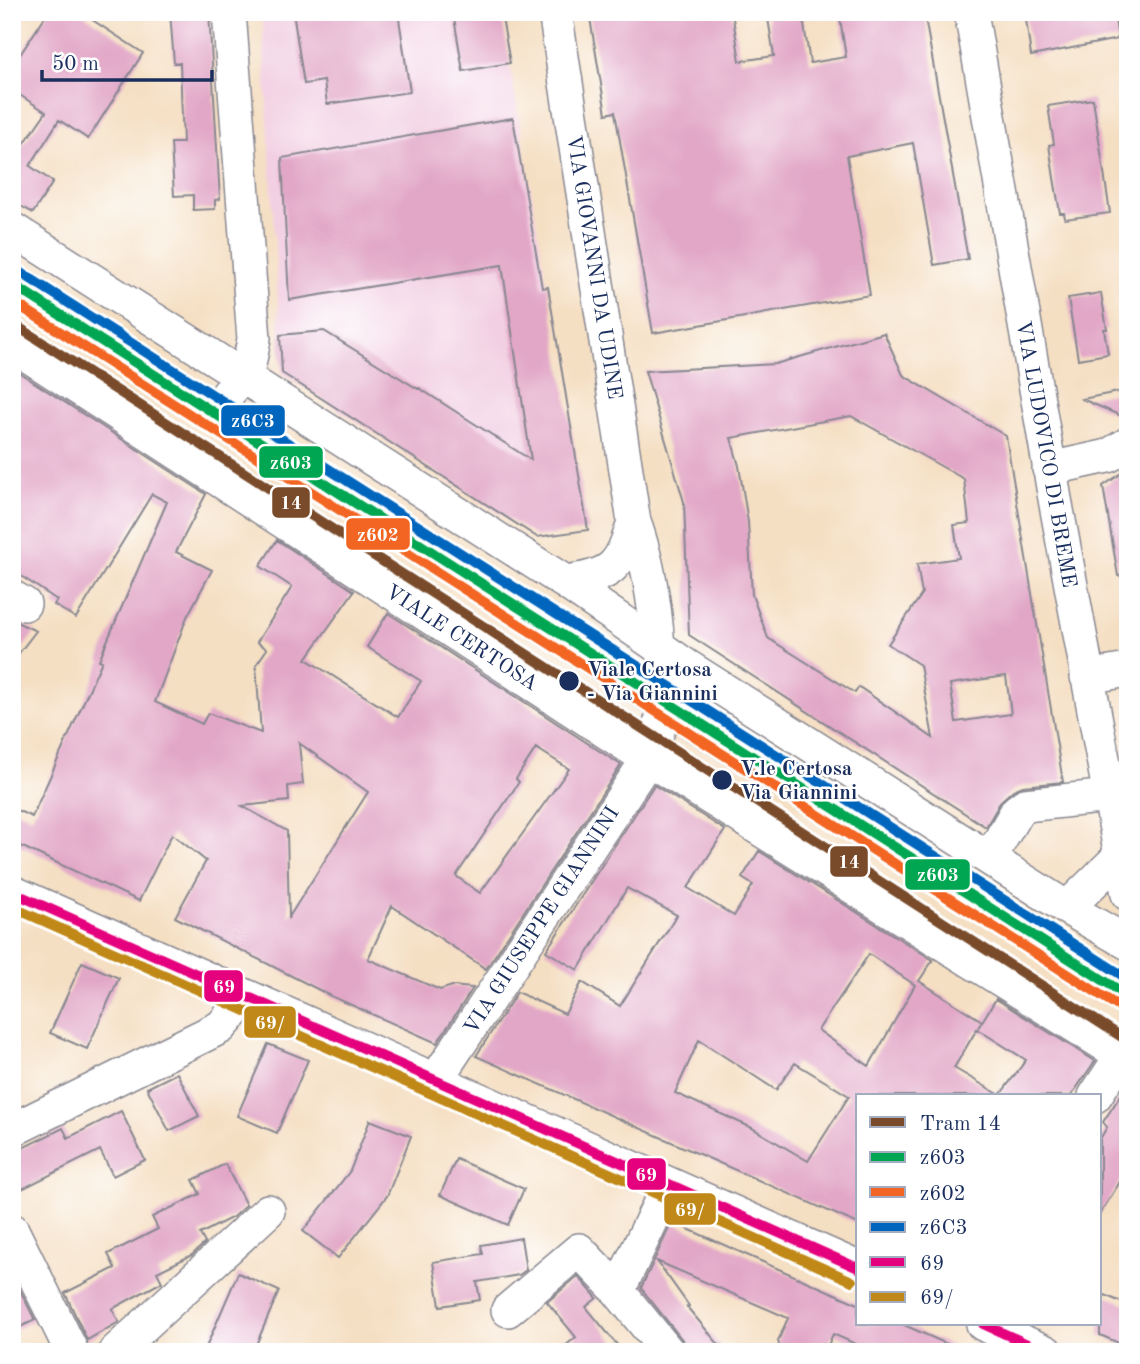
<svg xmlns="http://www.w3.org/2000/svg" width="1140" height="1364" viewBox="0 0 1140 1364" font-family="'Old Standard TT',serif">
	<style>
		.built { fill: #f2cfe2 }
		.industrial { fill: #cfbdd0 }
		.building { fill: #e2a7c7; fill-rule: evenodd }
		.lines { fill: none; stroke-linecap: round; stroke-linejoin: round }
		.minor-casing { stroke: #888790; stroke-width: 36 }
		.major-casing { stroke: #888790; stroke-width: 41 }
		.minor { stroke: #fff; stroke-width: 33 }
		.major { stroke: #f5c16b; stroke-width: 38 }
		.bus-1-casing { stroke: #fff; stroke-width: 16 }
		.bus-2-casing { stroke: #fff; stroke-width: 16 }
		.bus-3-casing { stroke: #fff; stroke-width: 16 }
		.bus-4-casing { stroke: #fff; stroke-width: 16 }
		.bus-5-casing { stroke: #fff; stroke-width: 16 }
		.bus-1 { stroke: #00a651; stroke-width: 10 }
		.bus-2 { stroke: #f26522; stroke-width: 10 }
		.bus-3 { stroke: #0065bd; stroke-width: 10 }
		.bus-4 { stroke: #e5007d; stroke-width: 10 }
		.bus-5 { stroke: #c08818; stroke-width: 10 }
		.tram-1-casing { stroke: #fff; stroke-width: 16 }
		.tram-1 { stroke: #7a4b2a; stroke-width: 10 }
		.stop-dot { fill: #1b2f5e; stroke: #fff; stroke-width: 2.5 }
		.labels { text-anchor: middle; stroke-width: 5; stroke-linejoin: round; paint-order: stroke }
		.street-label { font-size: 21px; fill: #1b2f5e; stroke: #fff }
		.stop-label { font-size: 21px; font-weight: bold; fill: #1b2f5e; stroke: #fff; text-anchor: start }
		.line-badge { stroke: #fff; stroke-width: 2.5 }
		.badge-label { font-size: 19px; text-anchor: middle; font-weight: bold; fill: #fff }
	</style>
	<rect width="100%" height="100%" fill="#fff"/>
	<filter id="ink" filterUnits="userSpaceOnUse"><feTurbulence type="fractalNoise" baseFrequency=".0143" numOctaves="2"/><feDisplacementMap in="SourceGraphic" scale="14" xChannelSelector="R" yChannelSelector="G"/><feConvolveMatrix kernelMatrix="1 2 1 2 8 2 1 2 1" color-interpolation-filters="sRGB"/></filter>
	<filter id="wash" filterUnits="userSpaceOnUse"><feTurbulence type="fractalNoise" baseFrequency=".00686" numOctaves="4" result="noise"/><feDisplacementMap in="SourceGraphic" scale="28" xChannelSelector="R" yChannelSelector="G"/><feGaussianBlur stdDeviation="1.57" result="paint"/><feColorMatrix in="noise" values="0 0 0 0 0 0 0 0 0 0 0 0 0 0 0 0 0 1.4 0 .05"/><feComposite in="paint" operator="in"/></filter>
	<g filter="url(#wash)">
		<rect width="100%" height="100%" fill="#f5dfc3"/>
		<path class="built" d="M262 12H501L588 530 537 537 282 373Z"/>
		<path class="industrial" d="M983 1324 1025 1352H971Z"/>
		<g id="blocks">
			<path class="building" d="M48 12H80L143 53 88 139 59 120 30 166 53 182 33 213 12 201V147L19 151 46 112 12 90V67Z
				M170 12H209L220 199 215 200V209L193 210V195L174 196 171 143H183L180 63H174Z
				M293 12H398L410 92 327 104 324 81 304 84Z
				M453 12H501L510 63 463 71Z
				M589 12H732L740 61 774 56 767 12H802L810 63 846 57 839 12H924L968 259 934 265 913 143 847 156 870 295 653 333 615 112 606 114Z
				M1025 12H1114L1118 39 1031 56Z
				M1093 99 1110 213 1065 219 1064 213H1060L1054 178 1049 145 1054 144 1048 106Z
				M513 118 542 288 548 287 588 530 537 537 282 373 280 335 324 331 418 389 419 388 531 460 502 265 289 300 282 158Z
				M1101 293 1107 329H1104L1108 354 1078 359 1068 298Z
				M884 333 903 375 1006 436 1063 782 1023 786 1013 790 1001 801 986 827 689 635 684 502 645 371 775 364ZM851 416 964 479 969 523 954 525 959 558 917 564 922 594 888 644 920 665 933 738 859 687 855 693 768 638 752 595 748 522 739 466 731 438ZM1006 676 1011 714 956 722 950 684Z
				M12 368 206 494 176 552 212 570 187 617 155 702 202 724 208 713 261 733 256 665 267 649 257 642 292 587 260 566 277 540 354 591 306 659 398 717 421 681 367 647 388 613 621 765 486 969 392 906 368 959 440 990 452 986 473 988 437 1043 331 996 175 917 206 861 172 834 139 901 12 842V808L32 817 102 661 99 660 167 502 152 494 76 618 54 605 57 600 12 570ZM299 743 368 792 289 917 287 831 242 806 289 801 288 786 303 784ZM536 748 569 769 480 893 456 876 519 782 516 779Z
				M1128 390V419L1082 399Z
				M1128 469V575L1118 576 1103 486Z
				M12 620 36 631 12 662Z
				M654 785 725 830 688 888 734 916 753 885 742 878 759 851 933 960 919 981 982 1021 978 1028 996 999 1095 1061 1071 1096H858V1224L476 1056 517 992 565 1014 582 982 620 1006 677 915 627 888 578 970 546 951ZM869 954 915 985 869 1066 818 1030ZM977 1029 1026 1060 1000 1095 954 1068ZM699 1040 776 1090 795 1063 849 1096 808 1161 752 1128 675 1093Z
				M82 962 119 978 87 1049 50 1033Z
				M268 1044 308 1060 277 1133 237 1116Z
				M177 1073 199 1116 169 1131 147 1088Z
				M1128 1084V1169L1100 1214V1139L1107 1127 1103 1122Z
				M121 1111 145 1160 113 1176 100 1150 12 1194V1153L63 1128 68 1138Z
				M370 1120 411 1136 387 1196 338 1258 303 1231 350 1171Z
				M456 1159 524 1189 508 1225 440 1195Z
				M225 1164 246 1205 233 1217 200 1234 205 1243 192 1255 157 1272 162 1282 112 1309 119 1322 87 1340 65 1293 115 1268 108 1254 158 1229 152 1217 200 1194 193 1180Z
				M672 1222 858 1304V1324H902L965 1352H874L833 1334 825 1352H781L778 1341 788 1318 657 1261 689 1306 687 1307 725 1352H692L641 1288Z
				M521 1238 526 1270 519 1275 477 1282 480 1300 440 1306 433 1262 483 1254 481 1245Z
				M238 1273 279 1291 253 1352H204Z
				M12 1274 35 1320 12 1331Z
				M578 1276 597 1298 586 1307 623 1352H558L576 1337 547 1302Z
				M1100 1293 1128 1305V1347L1100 1335Z"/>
		</g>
	</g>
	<g filter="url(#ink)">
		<use href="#blocks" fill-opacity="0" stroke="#888790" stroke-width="2"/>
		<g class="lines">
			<defs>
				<path id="minor" d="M555 12 634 522C649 563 655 604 658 647
					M971 12 1055 499 1128 894
					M12 229 565 582 688 667 1067 908 1128 943
					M12 345 648 759 1128 1059
					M214 413 249 365 254 339 229 12
					M1049 469 1108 456 1128 444
					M565 582C613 576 620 567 634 522
					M12 597 24 604
					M1087 677 1128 670
					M990 858 1017 811 1025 805 1109 796
					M12 892 858 1268
					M1067 908 1120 856
					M435 1081 648 759 667 704 679 681
					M1095 1096 1128 1046
					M12 1130 221 1027 247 997
					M12 1230 72 1352
					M618 1291 669 1184
					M508 1310 579 1250 618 1291 668 1352
					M983 1324 1046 1352
					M115 1352 268 1211"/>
				<path id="major" d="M12 284 694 721 1128 996"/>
			</defs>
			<use href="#minor" class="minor-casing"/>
			<use href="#major" class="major-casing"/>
			<use href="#minor" class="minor"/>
			<use href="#major" class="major"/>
			<defs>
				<path id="bus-1" d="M12 284 1128 996"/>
				<path id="bus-2" d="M12 301 1121 1008"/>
				<path id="bus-3" d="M20 272 1128 979"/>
				<path id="bus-4" d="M12 892 858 1268
					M983 1324 1045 1352"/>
				<path id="bus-5" d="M12 907 852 1281"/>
			</defs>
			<use href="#bus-1" class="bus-1-casing"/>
			<use href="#bus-2" class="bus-2-casing"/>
			<use href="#bus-3" class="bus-3-casing"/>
			<use href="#bus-4" class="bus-4-casing"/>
			<use href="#bus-5" class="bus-5-casing"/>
			<use href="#bus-1" class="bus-1"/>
			<use href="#bus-2" class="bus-2"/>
			<use href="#bus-3" class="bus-3"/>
			<use href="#bus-4" class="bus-4"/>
			<use href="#bus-5" class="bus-5"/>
			<defs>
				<path id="tram-1" d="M12 323 1128 1041"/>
			</defs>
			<use href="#tram-1" class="tram-1-casing"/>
			<use href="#tram-1" class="tram-1"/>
		</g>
	</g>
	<g class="stop-dot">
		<circle cx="569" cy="681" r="11"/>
		<circle cx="722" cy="780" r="11"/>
	</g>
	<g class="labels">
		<g class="street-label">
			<text transform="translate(595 267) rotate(81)" y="7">VIA GIOVANNI DA UDINE</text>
			<text transform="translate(1047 454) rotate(80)" y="7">VIA LUDOVICO DI BREME</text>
			<text transform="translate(462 637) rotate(33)" y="7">VIALE CERTOSA</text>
			<text transform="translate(541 920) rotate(-57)" y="7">VIA GIUSEPPE GIANNINI</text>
		</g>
		<g class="stop-label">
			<text x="587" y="676">Viale Certosa<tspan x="587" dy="24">- Via Giannini</tspan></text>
			<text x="740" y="775">V.le Certosa<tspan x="740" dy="24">Via Giannini</tspan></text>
		</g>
	</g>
	<g class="line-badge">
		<rect x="220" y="404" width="66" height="33" rx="7" fill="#0065bd"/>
		<rect x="258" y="445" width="66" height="34" rx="7" fill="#00a651"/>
		<rect x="271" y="486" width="40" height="33" rx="7" fill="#7a4b2a"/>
		<rect x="345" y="517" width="66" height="34" rx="7" fill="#f26522"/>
		<rect x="829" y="845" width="40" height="33" rx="7" fill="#7a4b2a"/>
		<rect x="904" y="858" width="67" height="33" rx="7" fill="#00a651"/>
		<rect x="203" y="969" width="41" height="34" rx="7" fill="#e5007d"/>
		<rect x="243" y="1005" width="54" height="34" rx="7" fill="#c08818"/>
		<rect x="626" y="1157" width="41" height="34" rx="7" fill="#e5007d"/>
		<rect x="663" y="1192" width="54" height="34" rx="7" fill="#c08818"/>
	</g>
	<g class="badge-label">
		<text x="253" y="427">z6C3</text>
		<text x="291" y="469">z603</text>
		<text x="291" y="509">14</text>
		<text x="378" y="541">z602</text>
		<text x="849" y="868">14</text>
		<text x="938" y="881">z603</text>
		<text x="224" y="993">69</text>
		<text x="270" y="1029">69/</text>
		<text x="646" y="1181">69</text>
		<text x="690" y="1216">69/</text>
	</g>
	<rect width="1140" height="1364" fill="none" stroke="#fff" stroke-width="42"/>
	<rect x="856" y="1094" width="245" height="231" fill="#ffffff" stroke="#a4acbf" stroke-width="2"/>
	<rect x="870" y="1117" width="35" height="10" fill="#7a4b2a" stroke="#a4acbf" stroke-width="2"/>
	<text x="920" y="1130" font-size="21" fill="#1b2f5e">Tram 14</text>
	<rect x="870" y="1152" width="35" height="10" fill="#00a651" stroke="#a4acbf" stroke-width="2"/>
	<text x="920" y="1164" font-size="21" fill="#1b2f5e">z603</text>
	<rect x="870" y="1187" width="35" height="10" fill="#f26522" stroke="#a4acbf" stroke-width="2"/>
	<text x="920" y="1200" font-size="21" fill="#1b2f5e">z602</text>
	<rect x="870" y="1222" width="35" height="10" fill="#0065bd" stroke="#a4acbf" stroke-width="2"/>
	<text x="920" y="1234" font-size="21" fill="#1b2f5e">z6C3</text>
	<rect x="870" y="1257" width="35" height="10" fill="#e5007d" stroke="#a4acbf" stroke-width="2"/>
	<text x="920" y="1270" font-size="21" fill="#1b2f5e">69</text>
	<rect x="870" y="1292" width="35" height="10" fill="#c08818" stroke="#a4acbf" stroke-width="2"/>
	<text x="920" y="1304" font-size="21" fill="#1b2f5e">69/</text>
	<path d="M42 70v10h170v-10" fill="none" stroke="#1b2f5e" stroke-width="3.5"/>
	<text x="52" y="70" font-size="21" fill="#1b2f5e" stroke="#ffffff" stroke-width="5" paint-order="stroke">50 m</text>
</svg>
